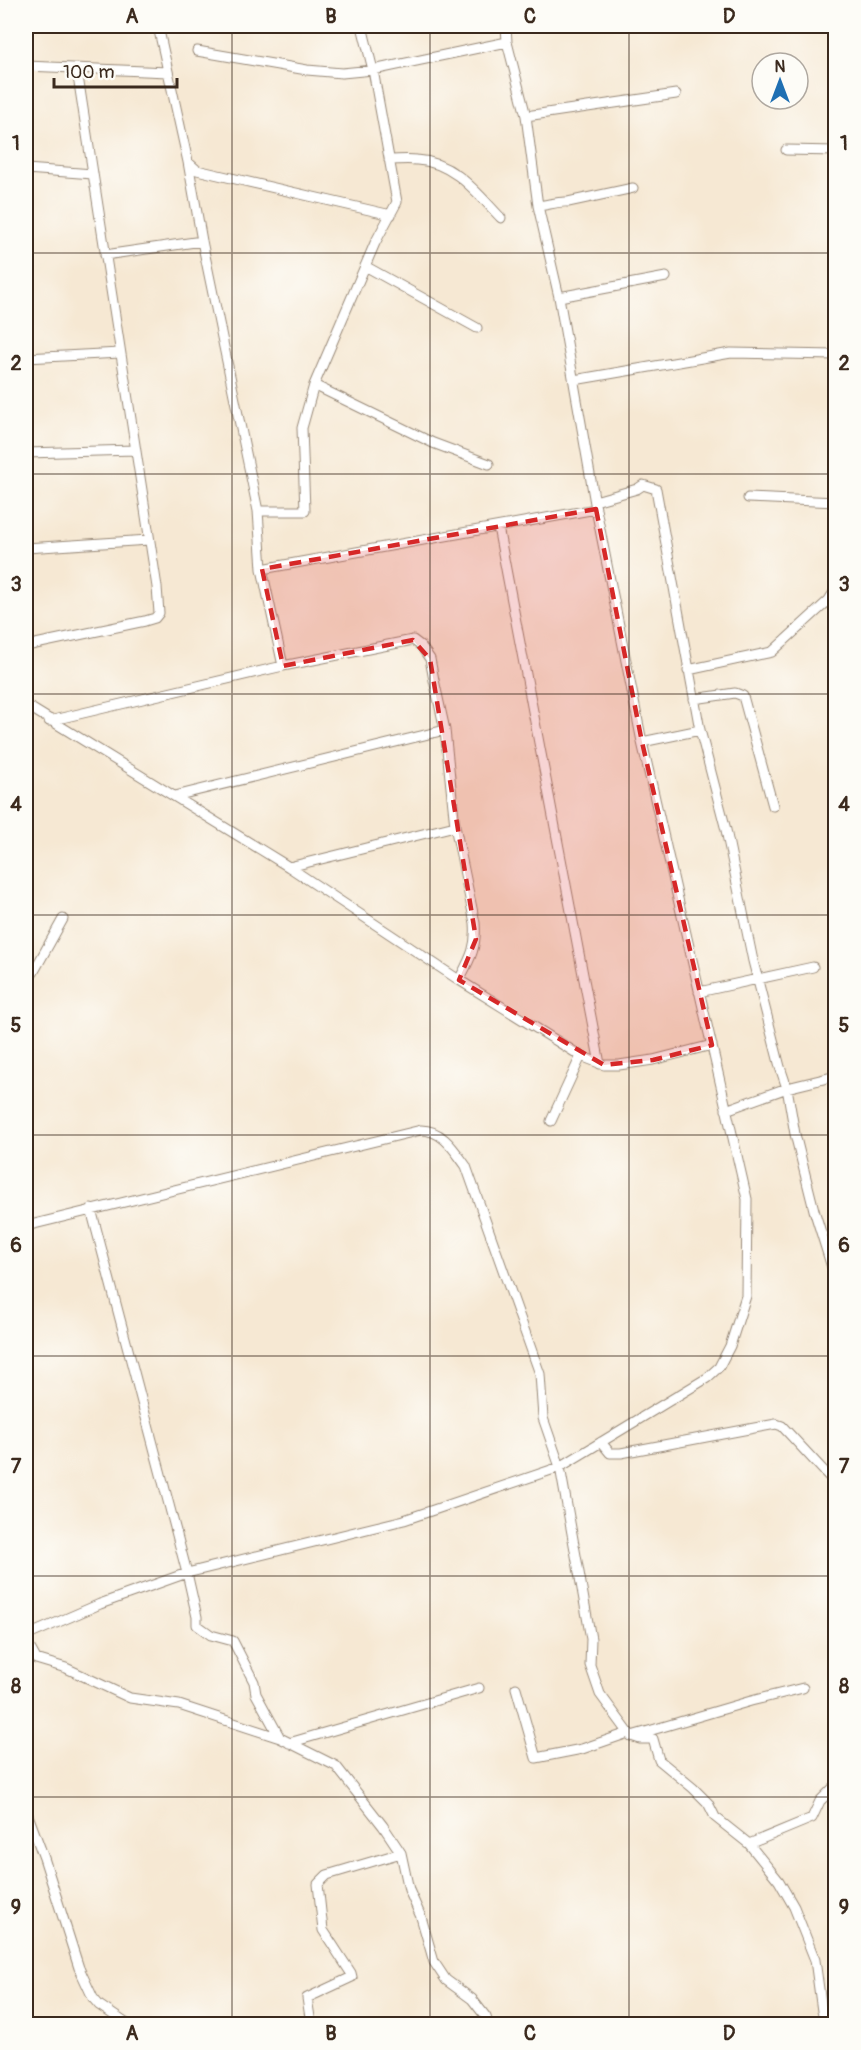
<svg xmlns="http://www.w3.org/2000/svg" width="861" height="2050" viewBox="0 0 861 2050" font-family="Pangolin,sans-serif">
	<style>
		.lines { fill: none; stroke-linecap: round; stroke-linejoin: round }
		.minor-casing { stroke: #988978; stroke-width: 11 }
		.minor { stroke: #fff; stroke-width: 9 }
		.marked { fill: #d62828; fill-opacity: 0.2; stroke: #d62828; stroke-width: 4.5; stroke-dasharray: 12 8; stroke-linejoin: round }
		.grid { fill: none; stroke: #3b2a1e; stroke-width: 1.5; stroke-opacity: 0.55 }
		.neatline { fill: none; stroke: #3b2a1e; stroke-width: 2 }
		.grid-label { font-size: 20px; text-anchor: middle; font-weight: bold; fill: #3b2a1e }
	</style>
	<rect width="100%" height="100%" fill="#fdfcf7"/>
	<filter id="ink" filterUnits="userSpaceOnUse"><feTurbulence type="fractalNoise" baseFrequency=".0167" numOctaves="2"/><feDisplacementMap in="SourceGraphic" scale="12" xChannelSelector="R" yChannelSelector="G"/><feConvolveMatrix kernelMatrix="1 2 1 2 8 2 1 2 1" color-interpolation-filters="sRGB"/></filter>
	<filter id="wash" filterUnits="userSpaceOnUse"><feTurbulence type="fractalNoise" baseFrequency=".008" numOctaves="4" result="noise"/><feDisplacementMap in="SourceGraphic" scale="24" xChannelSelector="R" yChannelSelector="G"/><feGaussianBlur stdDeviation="1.35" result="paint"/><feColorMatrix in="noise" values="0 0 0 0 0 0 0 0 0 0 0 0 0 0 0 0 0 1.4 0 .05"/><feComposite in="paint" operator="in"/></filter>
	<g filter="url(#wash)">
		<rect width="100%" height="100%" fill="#f6e8d3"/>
	</g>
	<g filter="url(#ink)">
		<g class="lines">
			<defs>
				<path id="minor" d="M158 26 188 162 202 241 258 511 262 569 283 666
					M197 51 307 70 342 73 373 70 507 42
					M26 66 168 72
					M526 116 676 94
					M786 150 836 151
					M389 160C398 160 408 159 417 160 454 162 477 193 501 218
					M188 162 197 170 391 215
					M26 169 93 174
					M538 206C548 205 559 201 568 202L633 188
					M105 255 202 241
					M365 266 477 328
					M559 297 666 277
					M26 358 120 353
					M574 380 731 353 836 355
					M314 385 433 443 489 464
					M26 453 135 450
					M748 498 836 502
					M595 501 637 489 643 485 656 489 700 730 726 830 753 961 780 1067 787 1088 795 1134 814 1210 836 1280
					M258 511H305L302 428 314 385 375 243 397 202 373 70 362 26
					M498 527 600 1064
					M26 548 149 540
					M262 569 596 509
					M26 646 145 621 155 618 159 613 157 587 77 70
					M688 670 772 652 829 600 836 589
					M694 699 735 693 743 696 773 806
					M26 705 289 867 459 980 581 1056 604 1065H619L653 1060 712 1045
					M49 721 283 666 413 640 421 646 430 659 434 680 445 730 455 826 475 923C477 948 470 959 459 980
					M642 742 700 730
					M175 796 445 730
					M289 867 455 826
					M26 973H33L63 919
					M699 992 813 967
					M726 1110 787 1088 836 1076
					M551 1121 581 1056
					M91 1209 187 1573 197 1617V1625L211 1635 233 1641 254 1682 256 1694 280 1738
					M26 1226 421 1130C443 1130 454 1150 466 1166L540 1374 543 1418 560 1467 591 1639 590 1665 600 1694 631 1736 640 1739H653L659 1760 693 1788 708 1803 715 1817 749 1844 779 1881 794 1907 815 1960 822 2011 828 2024
					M601 1442 610 1453H621L776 1424 782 1426 836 1484
					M26 1636 100 1604 187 1573 404 1520 560 1467 707 1378 719 1367 730 1346 746 1296 747 1199 642 742 596 509 559 297 538 206 526 116 507 42 506 26
					M26 1641 36 1659 66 1668 130 1698 179 1705 280 1738 336 1766 383 1826 401 1853 409 1890 421 1917 434 1962 446 1980 472 1999 486 2017 488 2024
					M516 1688 536 1758 582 1749 628 1733
					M635 1735 751 1701 803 1688
					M289 1743 479 1688
					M26 1810 44 1858 79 1968 93 1998 99 2005 127 2024
					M749 1844 812 1818 820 1801 836 1785
					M311 2024 307 1998 352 1977 351 1973 323 1930 318 1884 327 1875 401 1853"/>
			</defs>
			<use href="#minor" class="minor-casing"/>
			<use href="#minor" class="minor"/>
		</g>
	</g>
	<path class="marked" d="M596 509 642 742 712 1045 653 1060 604 1065 459 980 476 939 430 659 413 640 283 666 262 569Z"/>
	<path class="grid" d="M232 26V2024M430 26V2024M629 26V2024M26 253H836M26 474H836M26 694H836M26 915H836M26 1135H836M26 1356H836M26 1576H836M26 1797H836"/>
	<rect width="861" height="2050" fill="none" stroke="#fdfcf7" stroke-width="66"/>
	<g transform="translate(780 81)"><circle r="28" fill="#fdfcf7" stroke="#afa8a0" stroke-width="1.5"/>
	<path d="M0-4.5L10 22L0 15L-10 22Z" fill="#1f6fb2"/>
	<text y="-9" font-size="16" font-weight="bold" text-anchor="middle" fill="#3b2a1e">N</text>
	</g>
	<path d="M54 78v9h123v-9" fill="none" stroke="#3b2a1e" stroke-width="3"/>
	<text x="63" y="78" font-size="18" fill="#3b2a1e" stroke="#fdfcf7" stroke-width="4.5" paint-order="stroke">100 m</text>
	<rect x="33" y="33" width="795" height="1984" class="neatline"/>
	<g class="grid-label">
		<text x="132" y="23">A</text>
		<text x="331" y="23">B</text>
		<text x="530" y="23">C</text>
		<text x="729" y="23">D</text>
		<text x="16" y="150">1</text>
		<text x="844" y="150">1</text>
		<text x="16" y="370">2</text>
		<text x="844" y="370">2</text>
		<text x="16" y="591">3</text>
		<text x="844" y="591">3</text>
		<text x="16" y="811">4</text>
		<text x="844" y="811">4</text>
		<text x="16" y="1032">5</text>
		<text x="844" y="1032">5</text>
		<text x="16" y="1252">6</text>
		<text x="844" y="1252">6</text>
		<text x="16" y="1473">7</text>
		<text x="844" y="1473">7</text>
		<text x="16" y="1693">8</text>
		<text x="844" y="1693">8</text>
		<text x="16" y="1914">9</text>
		<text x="844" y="1914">9</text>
		<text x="132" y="2040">A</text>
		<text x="331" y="2040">B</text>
		<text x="530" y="2040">C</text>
		<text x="729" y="2040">D</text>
	</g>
</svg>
